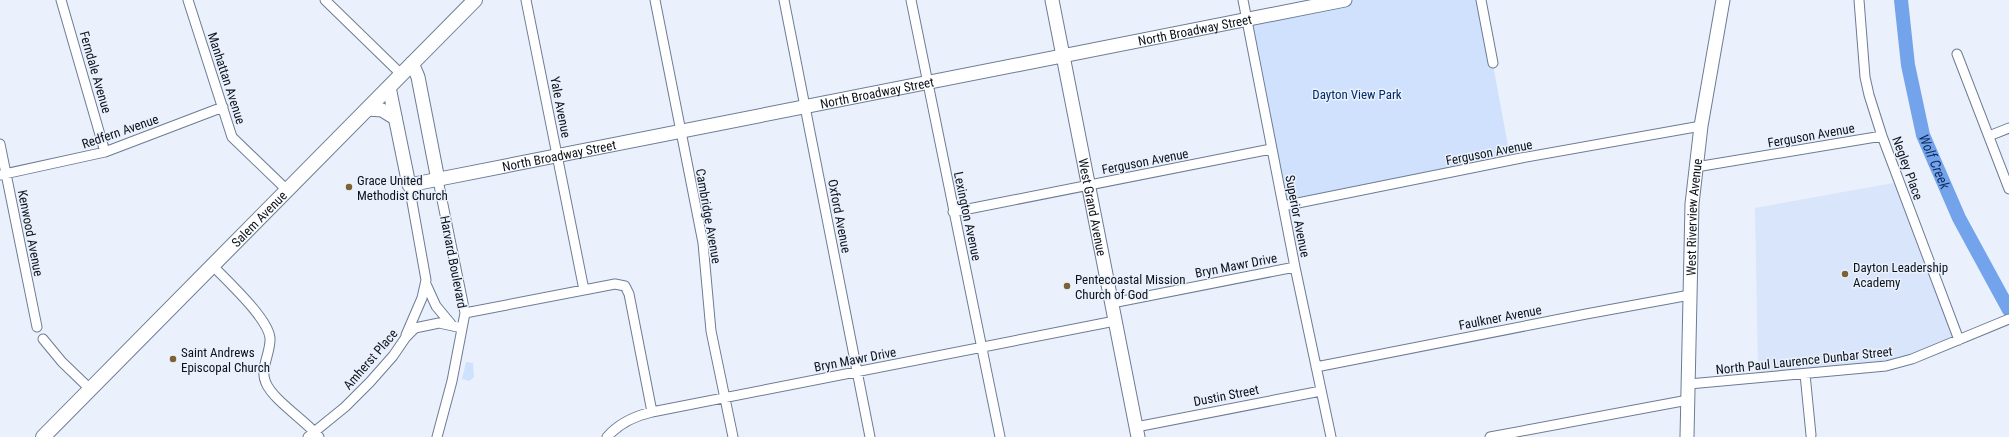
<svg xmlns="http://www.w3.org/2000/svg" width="2009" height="437" viewBox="0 0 2009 437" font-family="'Roboto Condensed',sans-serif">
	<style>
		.built { fill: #d8e5fa }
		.green { fill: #cfe1fd }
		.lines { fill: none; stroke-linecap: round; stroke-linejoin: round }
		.river { stroke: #73a3eb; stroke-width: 14 }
		.street-casing { stroke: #6c7c95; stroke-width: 11 }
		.secondary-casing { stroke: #6c7c95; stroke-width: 15 }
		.primary-casing { stroke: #6c7c95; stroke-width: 16 }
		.street { stroke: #fff; stroke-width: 9 }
		.secondary { stroke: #fff; stroke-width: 13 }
		.primary { stroke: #fff; stroke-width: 14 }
		.poi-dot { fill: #7d6134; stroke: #eaf1fc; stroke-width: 1.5 }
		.labels { text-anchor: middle; stroke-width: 3; stroke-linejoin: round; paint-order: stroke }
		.street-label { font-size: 13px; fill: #0d131c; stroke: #eaf1fc }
		.park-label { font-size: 13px; fill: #012d6c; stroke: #eaf1fc }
		.poi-label { font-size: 13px; fill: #0d131c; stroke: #eaf1fc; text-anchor: start }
		.water-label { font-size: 14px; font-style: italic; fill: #0b2956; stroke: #eaf1fc }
	</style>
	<rect width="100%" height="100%" fill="#eaf1fc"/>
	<path class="built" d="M1899 182 1959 340 1912 359 1755 379 1758 370 1755 208Z"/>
	<path class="green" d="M1345 0H1481L1511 162 1283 206 1247 18Z
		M466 362 473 363 474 377 469 381 462 379Z"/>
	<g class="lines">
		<path class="river" id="s1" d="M1901 0 1908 65 1923 135 1959 218 2009 310"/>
		<defs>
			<path id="street" d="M61 0 105 152
				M188 0 232 137 287 190
				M325 0 401 74
				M526 0 584 290
				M655 0 703 243 711 331 733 437
				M784 0 870 437
				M911 0 1000 437
				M1243 0 1295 267 1331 437
				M1481 0 1493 63
				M1859 0 1865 77 1869 95 1882 136 1959 340
				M1957 54 2009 189
				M1989 136 2009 128
				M0 144 37 327
				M1696 167 1882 136
				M0 175 105 152 223 107
				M1283 206 1521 158 1701 126
				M953 212 1271 149
				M212 265C227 281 268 318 270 338 271 353 259 369 266 383 273 400 306 421 319 437
				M426 284 436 306 451 324
				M1112 303 1295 267
				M465 313 615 284 625 286 629 294 652 412
				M406 335 422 298 426 280 409 185
				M43 339 62 362 90 389
				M1316 367 1586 314 1690 295
				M1805 374 1811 435
				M1689 384 1886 366 1912 359 2009 319
				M1136 427 1321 391
				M308 437 345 407 370 382 393 356 406 337 415 328 439 323 462 328
				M437 437 452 381 465 313 438 180
				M607 437C619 423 635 416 652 412L1115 321
				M1490 437 1688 400"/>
			<g id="secondary">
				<path id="s2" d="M1052 0 1138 437"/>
				<path d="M412 63 418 77 438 180"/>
				<path id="s3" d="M389 87 409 185 1345 0"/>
				<path d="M368 109 382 110 395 118"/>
				<path id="s4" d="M1687 437 1692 204 1701 126 1723 0"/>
			</g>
			<g id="primary">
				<path id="s5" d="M43 437 475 0"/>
			</g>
		</defs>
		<use href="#street" class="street-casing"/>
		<use href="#secondary" class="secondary-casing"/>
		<use href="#primary" class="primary-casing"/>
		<use href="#street" class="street"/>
		<use href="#secondary" class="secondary"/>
		<use href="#primary" class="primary"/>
	</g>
	<g class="poi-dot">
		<circle cx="349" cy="187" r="4"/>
		<circle cx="1845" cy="274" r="4"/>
		<circle cx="1067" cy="286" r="4"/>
		<circle cx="173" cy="359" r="4"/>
	</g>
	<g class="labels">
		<g class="street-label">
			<text dy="5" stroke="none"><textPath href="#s3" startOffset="901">North Broadway Street</textPath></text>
			<text transform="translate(96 72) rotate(74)" y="5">Ferndale Avenue</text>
			<text transform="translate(227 78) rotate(72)" y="5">Manhattan Avenue</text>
			<text dy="5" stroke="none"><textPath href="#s3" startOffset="577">North Broadway Street</textPath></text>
			<text transform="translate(561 107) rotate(79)" y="5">Yale Avenue</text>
			<text transform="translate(120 131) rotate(-19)" y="5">Redfern Avenue</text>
			<text transform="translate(1811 135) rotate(-10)" y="5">Ferguson Avenue</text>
			<text transform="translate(1489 152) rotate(-11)" y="5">Ferguson Avenue</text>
			<text dy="5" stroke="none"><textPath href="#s3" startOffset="253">North Broadway Street</textPath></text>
			<text transform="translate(1145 161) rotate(-11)" y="5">Ferguson Avenue</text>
			<text transform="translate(1908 168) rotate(70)" y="5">Negley Place</text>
			<text dy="5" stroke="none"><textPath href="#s2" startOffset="211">West Grand Avenue</textPath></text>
			<text transform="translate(709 216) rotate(80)" y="5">Cambridge Avenue</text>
			<text transform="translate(840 216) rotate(79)" y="5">Oxford Avenue</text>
			<text transform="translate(968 216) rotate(78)" y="5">Lexington Avenue</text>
			<text transform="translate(1298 216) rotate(79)" y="5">Superior Avenue</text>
			<text dy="5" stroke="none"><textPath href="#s4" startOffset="220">West Riverview Avenue</textPath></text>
			<text dy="5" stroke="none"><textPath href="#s5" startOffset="307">Salem Avenue</textPath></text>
			<text transform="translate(31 233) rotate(79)" y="5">Kenwood Avenue</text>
			<text transform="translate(454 262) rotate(79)" y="5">Harvard Boulevard</text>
			<text transform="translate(1236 265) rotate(-11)" y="5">Bryn Mawr Drive</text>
			<text transform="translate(1500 317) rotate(-11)" y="5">Faulkner Avenue</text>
			<text transform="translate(370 359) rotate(-49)" y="5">Amherst Place</text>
			<text transform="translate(855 359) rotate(-11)" y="5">Bryn Mawr Drive</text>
			<text transform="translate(1804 360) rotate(-6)" y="5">North Paul Laurence Dunbar Street</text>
			<text transform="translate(1226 395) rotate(-11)" y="5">Dustin Street</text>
		</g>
		<g class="park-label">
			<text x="1357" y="99">Dayton View Park</text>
		</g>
		<g class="poi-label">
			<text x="357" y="185">Grace United<tspan x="357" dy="15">Methodist Church</tspan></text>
			<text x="1853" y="272">Dayton Leadership<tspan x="1853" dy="15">Academy</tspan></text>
			<text x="1075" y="284">Pentecoastal Mission<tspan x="1075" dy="15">Church of God</tspan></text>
			<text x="181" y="357">Saint Andrews<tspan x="181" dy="15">Episcopal Church</tspan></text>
		</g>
		<g class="water-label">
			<text dy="5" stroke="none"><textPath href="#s1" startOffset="166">Wolf Creek</textPath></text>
		</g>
	</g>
</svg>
